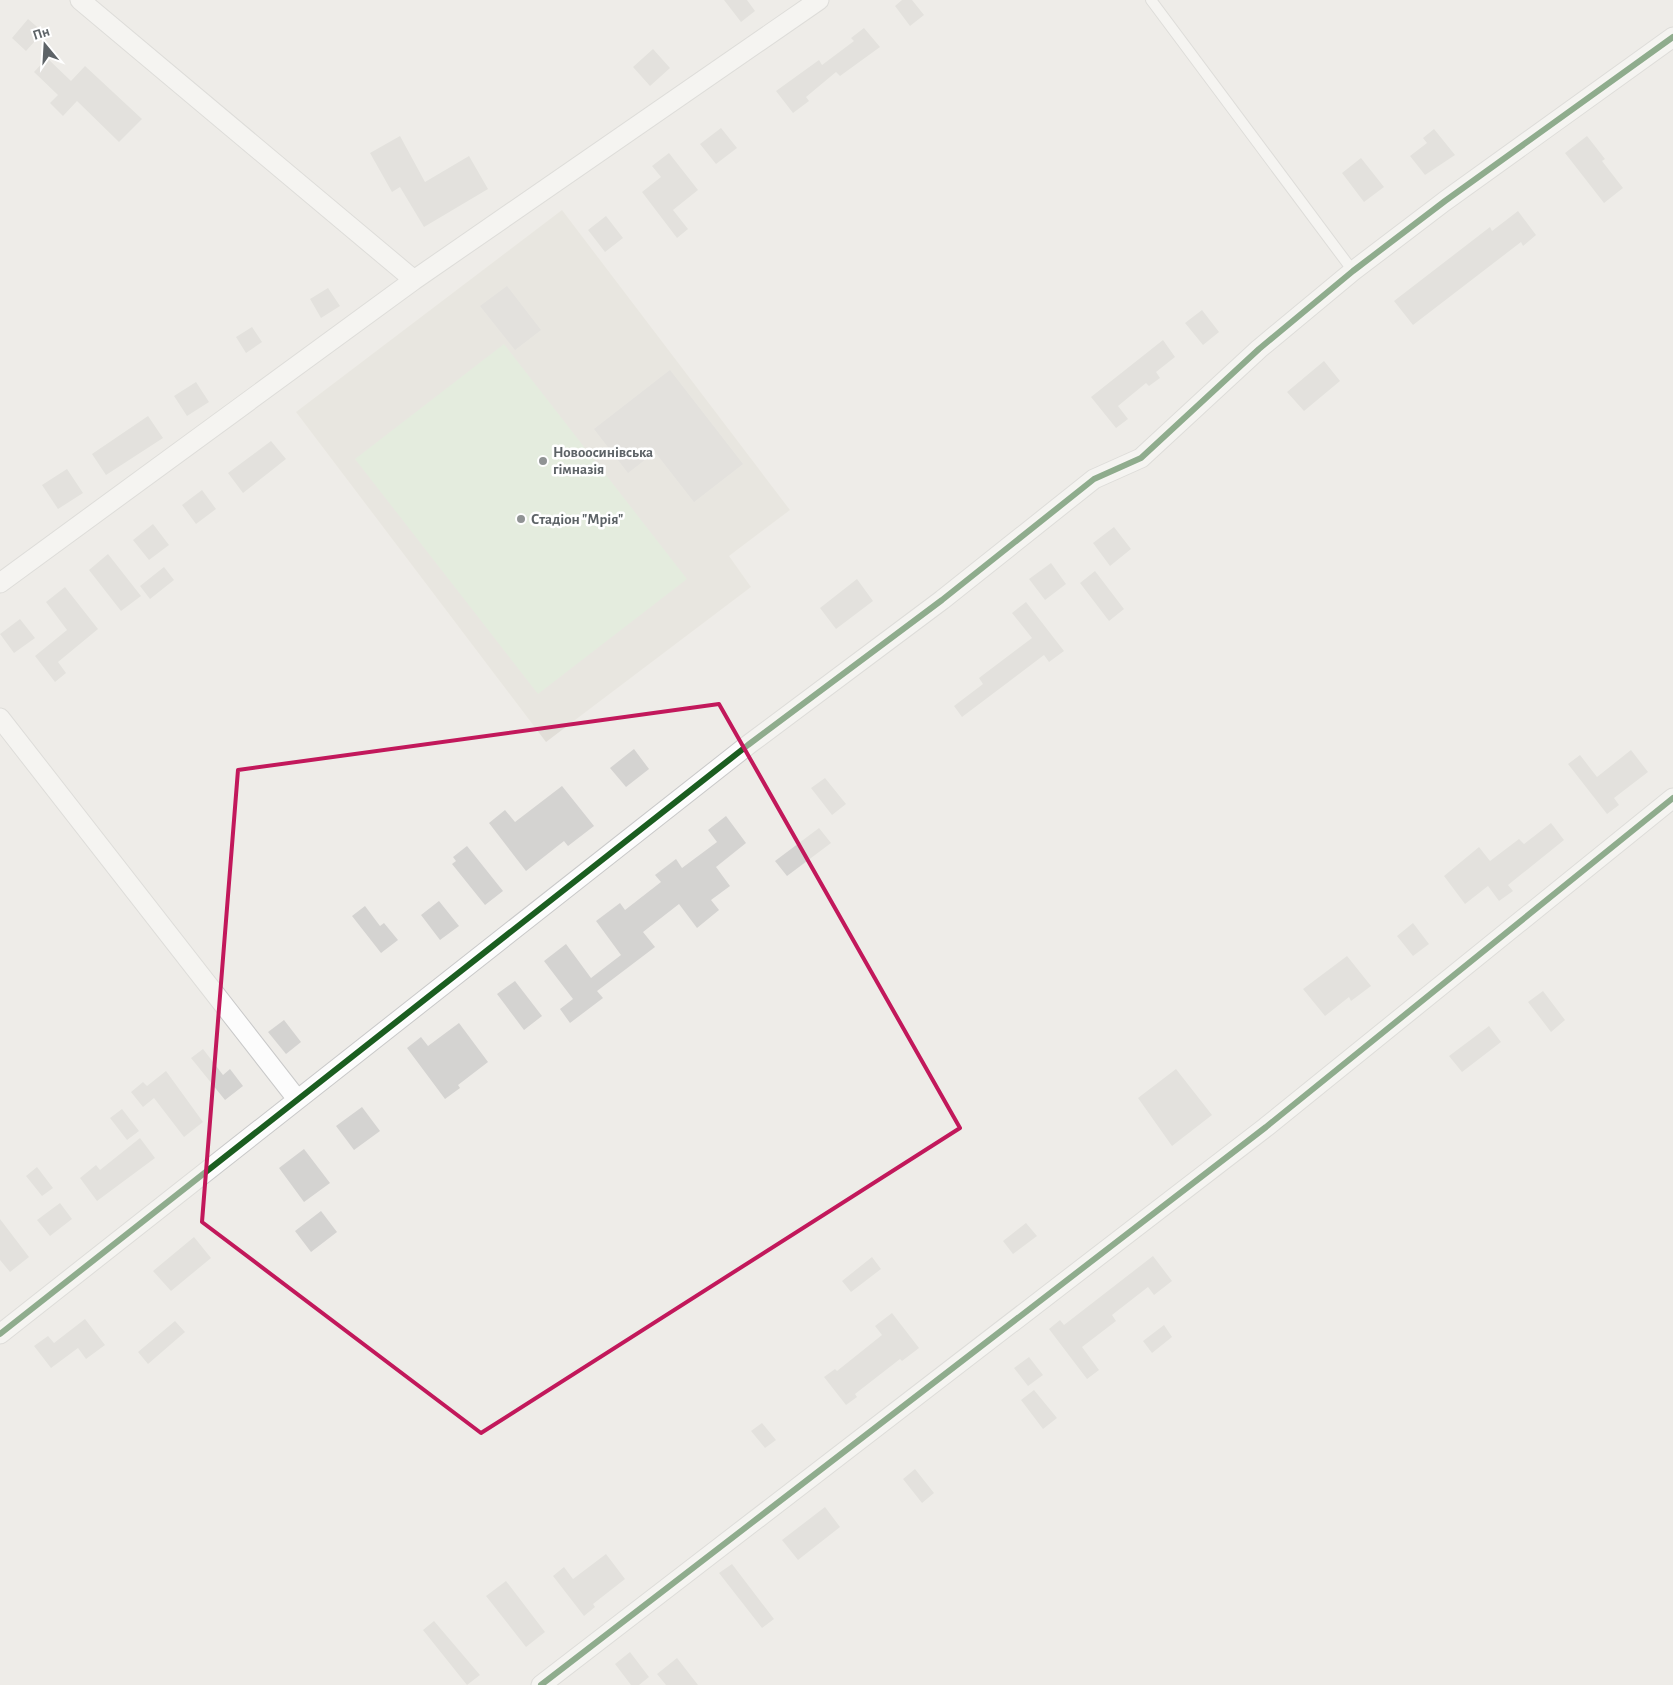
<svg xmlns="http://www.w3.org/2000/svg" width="1673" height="1685" viewBox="0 0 1673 1685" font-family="'Alegreya Sans',sans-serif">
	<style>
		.education { fill: #e1ded8 }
		.green { fill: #d7ead3 }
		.building { fill: #d4d3d1 }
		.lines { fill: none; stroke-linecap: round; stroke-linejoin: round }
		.lane-casing { stroke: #c9c9c9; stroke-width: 12 }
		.street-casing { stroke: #c9c9c9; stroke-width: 21 }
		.lane { stroke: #fcfcfc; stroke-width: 10 }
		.street { stroke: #fcfcfc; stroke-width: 19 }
		.cycleway-casing { stroke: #fff; stroke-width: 9 }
		.cycleway { stroke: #1b5e20; stroke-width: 6 }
		.marked { fill: none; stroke: #c2185b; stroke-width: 4; stroke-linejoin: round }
		.poi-dot { fill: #909394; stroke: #fff; stroke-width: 2 }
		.labels { text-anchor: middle; stroke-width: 5; stroke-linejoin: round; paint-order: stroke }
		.poi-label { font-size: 15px; font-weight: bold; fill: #5d6367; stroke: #fff; text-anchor: start }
	</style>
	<rect width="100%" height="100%" fill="#eeece8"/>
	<path class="education" d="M562 210 790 510 729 556 751 587 546 742 296 412Z"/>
	<path class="green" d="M504 344 687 579 538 694 355 459Z"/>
	<path class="building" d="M724 0H747L755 11 741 22Z
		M902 0H912L924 15 910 26 895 6Z
		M28 19 43 32 26 51 12 38Z
		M864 28 880 47 840 76 836 72 806 97 809 101 793 113 776 91 819 60 822 65 854 41 851 38Z
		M653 49 670 68 650 86 633 67Z
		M47 58 71 81 85 66 142 119 119 142 77 101 63 116 50 103 58 95 34 72Z
		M721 128 737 148 716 164 700 144Z
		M1434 129 1455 155 1425 175 1410 156 1427 143 1423 138Z
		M400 136 425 182 469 156 488 189 424 227 400 187 392 192 370 153Z
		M1587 136 1605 159 1602 161 1623 188 1604 203 1565 153Z
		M669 153 698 190 673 210 688 229 677 238 642 192 661 177 652 166Z
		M1361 158 1384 187 1364 202 1342 173Z
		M1518 211 1536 235 1523 246 1521 242 1413 325 1394 301 1490 227 1492 231Z
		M606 216 623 238 605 252 588 230Z
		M507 286 541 330 515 350 480 306Z
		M328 288 340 306 321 318 310 299Z
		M1202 310 1219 332 1203 345 1185 323Z
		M252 327 262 342 246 353 236 337Z
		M1163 340 1175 357 1156 372 1160 378 1149 386 1146 383 1118 406 1128 419 1116 428 1091 397Z
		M1324 361 1340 381 1304 411 1287 392Z
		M670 370 743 464 694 502 655 452 628 473 594 429Z
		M196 382 209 402 187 416 174 396Z
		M148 416 163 438 106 475 92 454Z
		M271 441 286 459 243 493 228 473Z
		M67 469 83 493 58 509 42 485Z
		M202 490 216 509 196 524 182 505Z
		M153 524 169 545 149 560 133 540Z
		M1114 527 1131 549 1110 566 1093 543Z
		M108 554 141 596 121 611 89 570Z
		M1051 563 1066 584 1045 600 1029 579Z
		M164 567 174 580 150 599 140 586Z
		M1095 571 1124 609 1109 621 1080 583Z
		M857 579 873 601 836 629 820 608Z
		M65 587 98 629 58 662 66 673 55 682 35 656 67 630 46 602Z
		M1026 602 1064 651 1049 662 1044 655 962 717 954 706 983 684 979 678 1032 638 1012 613Z
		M20 619 35 638 14 653 0 634Z
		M634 749 649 769 626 787 610 768Z
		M1631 750 1648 772 1614 798 1619 805 1607 814 1568 764 1580 755 1597 777Z
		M825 778 846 804 832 815 811 788Z
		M562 786 594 826 568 846 564 841 526 871 489 823 505 810 515 822Z
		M726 816 746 843 716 867 730 886 711 900 719 910 697 928 679 904 643 932 655 947 597 991 603 998 570 1023 560 1009 573 999 544 961 566 944 591 978 621 955 596 921 620 903 625 910 661 882 655 875 676 859 682 868 717 842 708 830Z
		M1551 823 1564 840 1508 885 1513 891 1499 901 1488 886 1465 904 1444 876 1479 847 1490 861 1519 839 1524 844Z
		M819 828 831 843 787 876 775 861Z
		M467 846 503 891 485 905 452 864 456 861 453 857Z
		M439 901 459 926 440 940 421 915Z
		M365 906 380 926 384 923 398 940 381 953 352 916Z
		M1413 923 1429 944 1413 956 1397 936Z
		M1347 956 1371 986 1351 1001 1349 997 1325 1016 1303 989Z
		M515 981 542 1016 524 1030 497 994Z
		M1543 991 1565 1020 1551 1032 1528 1002Z
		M284 1020 301 1042 286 1054 268 1032Z
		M459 1023 488 1062 458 1085 460 1088 445 1099 407 1048 421 1037 428 1046Z
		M1489 1026 1501 1042 1462 1072 1449 1056Z
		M203 1049 223 1075 230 1069 243 1086 225 1100 191 1058Z
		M1176 1069 1212 1115 1172 1146 1138 1098Z
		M166 1071 203 1122 184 1137 154 1098 143 1107 131 1092 143 1082 147 1086Z
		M362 1107 380 1131 354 1150 336 1126Z
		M122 1109 139 1131 127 1140 110 1118Z
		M140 1138 155 1158 97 1201 80 1178 96 1165 100 1170Z
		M304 1149 330 1183 304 1202 279 1168Z
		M37 1167 53 1188 42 1196 26 1176Z
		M60 1203 72 1219 50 1236 37 1220Z
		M321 1211 337 1232 311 1252 295 1231Z
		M0 1219 29 1257 10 1272 0 1260Z
		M1026 1223 1037 1236 1013 1254 1003 1241Z
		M194 1237 211 1258 171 1291 153 1271Z
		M1153 1256 1172 1281 1154 1295 1148 1287 1112 1315 1116 1321 1082 1347 1099 1370 1087 1379 1049 1329 1060 1320 1064 1325Z
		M872 1257 881 1269 851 1292 842 1281Z
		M892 1313 919 1348 902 1361 900 1359 855 1394 857 1397 846 1405 824 1377 835 1369 837 1371 882 1335 875 1326Z
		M85 1319 105 1345 86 1359 78 1348 51 1368 34 1346 48 1336 54 1343Z
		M175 1321 185 1332 148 1364 138 1352Z
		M1164 1325 1172 1337 1152 1353 1143 1341Z
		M1029 1357 1043 1375 1028 1386 1014 1368Z
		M1034 1390 1057 1418 1043 1429 1021 1400Z
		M762 1423 776 1440 765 1448 751 1431Z
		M915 1469 934 1493 922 1503 903 1479Z
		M825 1507 840 1527 798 1560 782 1540Z
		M606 1554 625 1579 593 1604 595 1607 584 1616 553 1576 564 1567 573 1579Z
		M732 1564 774 1619 762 1628 719 1573Z
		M506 1581 545 1632 526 1647 486 1596Z
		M434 1621 480 1675 467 1685 423 1630Z
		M630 1652 649 1677 639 1685H631L615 1664Z
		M677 1658 698 1685H666L657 1674Z"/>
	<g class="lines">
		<defs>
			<path id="lane" d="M1151 0 1353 271"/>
			<path id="street" d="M80 0 414 280
				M0 583 414 280 819 0
				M0 718 297 1099
				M0 1334 748 745 942 600 1094 479 1141 458 1259 349 1353 271 1445 201 1673 37
				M541 1685 1266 1127 1673 798"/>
		</defs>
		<use href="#lane" class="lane-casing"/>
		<use href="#street" class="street-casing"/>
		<use href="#lane" class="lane"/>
		<use href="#street" class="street"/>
		<defs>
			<path id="cycleway" d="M0 1334 748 745 942 600 1094 479 1141 458 1259 349 1353 271 1445 201 1673 37
				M541 1685 1266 1127 1673 798"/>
		</defs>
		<use href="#cycleway" class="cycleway-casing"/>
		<use href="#cycleway" class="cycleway"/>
	</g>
	<path d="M0 0H1673V1685H0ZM719 704 960 1128 481 1433 202 1222 238 770Z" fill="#eeece8" fill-opacity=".55" fill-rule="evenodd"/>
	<path class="marked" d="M719 704 960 1128 481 1433 202 1222 238 770Z"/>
	<g class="poi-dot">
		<circle cx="543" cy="461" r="5"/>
		<circle cx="521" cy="519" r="5"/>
	</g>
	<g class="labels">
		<g class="poi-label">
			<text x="553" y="457">Новоосинівська<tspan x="553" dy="17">гімназія</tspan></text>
			<text x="531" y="524">Стадіон "Мрія"</text>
		</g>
	</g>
	<g transform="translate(45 45) rotate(342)" stroke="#ffffff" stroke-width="4" paint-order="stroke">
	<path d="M0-4L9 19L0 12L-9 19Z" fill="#5d6367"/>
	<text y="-8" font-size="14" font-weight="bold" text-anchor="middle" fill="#5d6367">Пн</text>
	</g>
</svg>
